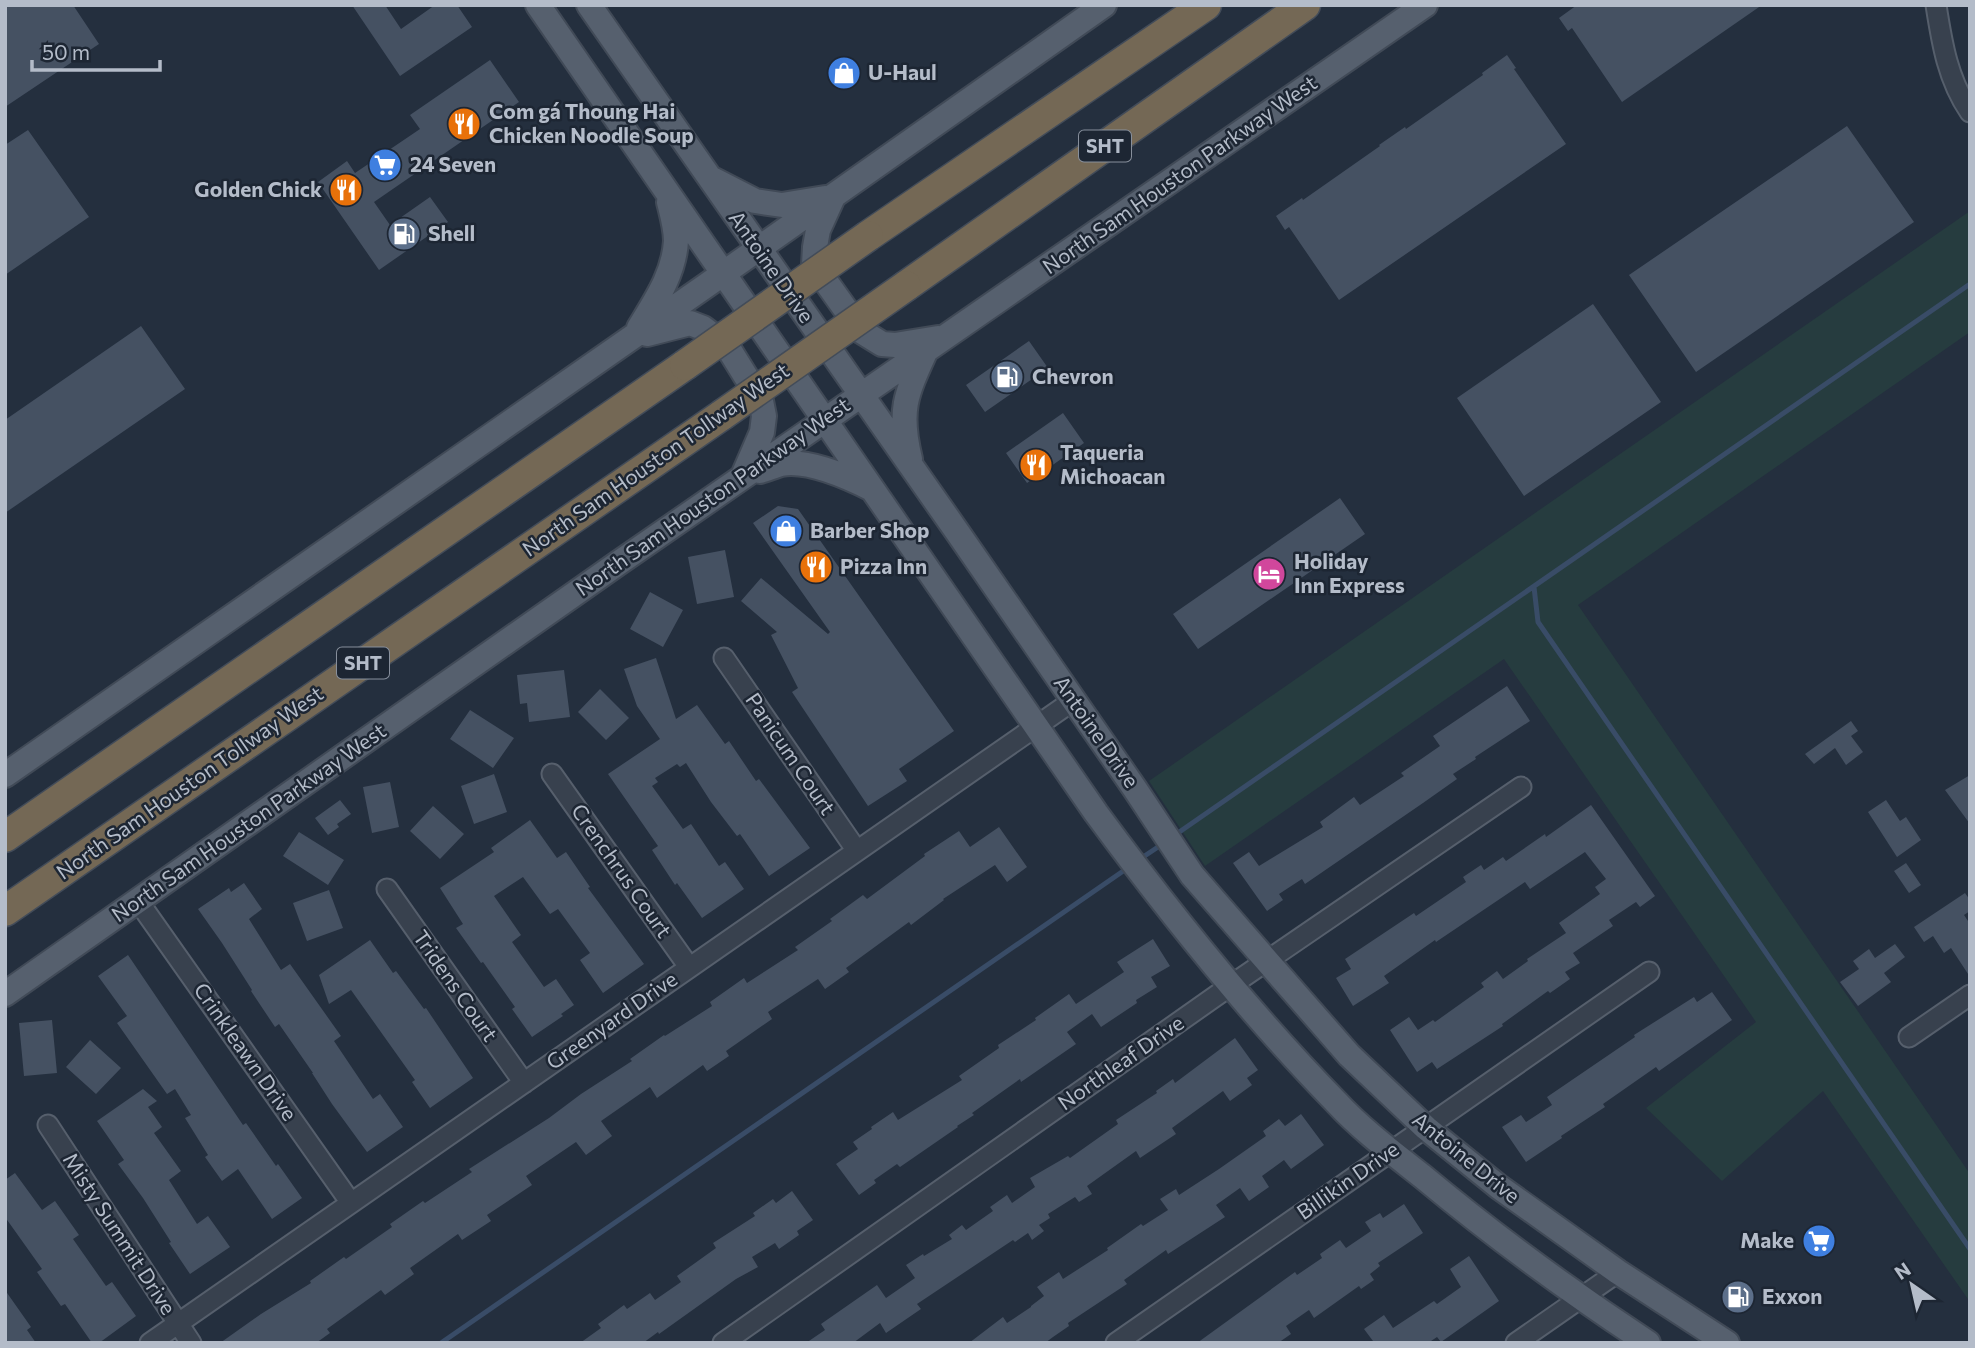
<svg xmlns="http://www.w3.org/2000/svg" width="1975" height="1348" viewBox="0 0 1975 1348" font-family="Commissioner,sans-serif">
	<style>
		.green { fill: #263c3f }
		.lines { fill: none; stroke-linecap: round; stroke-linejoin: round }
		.stream { stroke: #394c67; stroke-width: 5 }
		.building { fill: #455162 }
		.minor-casing { stroke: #565f6c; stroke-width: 23 }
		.major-casing { stroke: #414a57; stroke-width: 28 }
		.highway-casing { stroke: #434c59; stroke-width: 33 }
		.minor { stroke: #38414e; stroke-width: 19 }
		.major { stroke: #56606e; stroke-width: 24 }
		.highway { stroke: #746855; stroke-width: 30 }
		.highway-bridge-casing { stroke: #434c59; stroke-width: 33; stroke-linecap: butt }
		.highway-bridge { stroke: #746855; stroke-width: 30 }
		.labels { text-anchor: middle; stroke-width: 5; stroke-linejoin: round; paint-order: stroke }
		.shield { fill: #1d2633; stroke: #878f9c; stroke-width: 2 }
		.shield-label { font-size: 19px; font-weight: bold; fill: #b4bcc9 }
		.poi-label { font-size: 21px; font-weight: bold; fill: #b4bcc9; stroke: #1d2633; text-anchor: start }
		.street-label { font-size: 21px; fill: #b4bcc9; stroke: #1d2633 }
	</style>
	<rect width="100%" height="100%" fill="#242f3e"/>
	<path class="green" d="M1970 211V332L1578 605 1970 1174V1302L1823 1091 1722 1181 1646 1108 1756 1022 1504 659 1205 866 1149 781Z"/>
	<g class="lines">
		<path class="stream" d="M1534 587 1538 622 1970 1249
			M1175 835 1970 284
			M1140 859 1164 843
			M441 1343 1129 867"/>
	</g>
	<path class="building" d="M5 5H73L99 44 5 107Z
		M352 5H385L401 29 435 5H457L472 27 400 76Z
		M1577 5H1762L1622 102 1572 28 1568 31 1559 18Z
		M1507 55 1516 68 1514 69 1566 144 1339 300 1289 227 1285 230 1276 216 1302 198 1303 200 1380 146 1379 145 1405 127 1406 129 1483 75 1482 73Z
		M490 60 519 102 374 202 390 225 430 197 448 222 379 270 318 182 347 161 355 173 420 129 410 115Z
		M1847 126 1914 222 1696 372 1629 275Z
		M28 130 89 217 5 275V145Z
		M1593 304 1661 402 1524 496 1457 398Z
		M141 326 185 389 5 513V420Z
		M1029 341 1048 368 985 412 966 385Z
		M1063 413 1084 443 1027 483 1006 453Z
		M1340 498 1365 534 1198 649 1173 614Z
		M778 506 798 509 954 731 899 769 907 781 868 806 792 692 798 688 771 635 777 632 741 601 761 578 828 634 830 632 753 523Z
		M725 550 734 597 697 604 688 557Z
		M650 592 683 610 663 647 630 629Z
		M656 658 676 719 697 705 725 744 729 741 756 781 759 779 810 848 769 876 740 834 737 836 711 802 686 763 680 767 677 764 655 778 658 782 652 786 683 829 691 824 719 866 725 862 744 889 702 918 677 883 675 885 652 850 658 846 608 774 660 739 637 706 624 669Z
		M564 670 570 717 529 722 527 703 520 704 517 675Z
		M1507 686 1530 721 1475 757 1476 759 1453 774 1457 779 1423 803 1305 884 1302 879 1279 894 1283 900 1267 911 1233 863 1249 852 1259 866 1323 827 1320 822 1354 797 1360 805 1404 776 1401 773 1440 746 1433 736Z
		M600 689 629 718 606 740 578 712Z
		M470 710 514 738 493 768 450 739Z
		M1851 721 1858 731 1851 736 1863 752 1846 765 1835 748 1814 764 1805 754Z
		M494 774 507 812 474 824 461 786Z
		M1970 775V824L1945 790Z
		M390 782 399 827 372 833 363 787Z
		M340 800 351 814 337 824 339 827 328 835 315 818Z
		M1886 800 1900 821 1906 817 1921 840 1897 857 1868 812Z
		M1591 805 1655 896 1640 907 1636 902 1609 920 1613 926 1573 953 1580 963 1565 972 1570 979 1550 993 1548 991 1502 1024 1503 1026 1437 1069 1432 1062 1417 1072 1390 1030 1409 1017 1418 1030 1433 1020 1435 1022 1484 987 1481 983 1497 971 1503 979 1528 961 1527 959 1566 933 1559 923 1600 894 1595 887 1606 879 1585 852 1530 889 1525 882 1436 942 1435 940 1384 976 1389 983 1353 1006 1336 978 1351 969 1345 959 1414 913 1416 916 1466 882 1463 877 1481 865 1484 870 1503 857 1506 861 1545 834 1546 837Z
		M433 806 464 834 440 859 410 831Z
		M530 820 557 858 566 852 590 887 588 888 644 964 603 993 580 960 590 953 558 909 550 914 523 877 494 896 521 935 512 942 544 987 556 979 574 1005 561 1014 563 1016 532 1037 512 1009 515 1007 483 962 481 963 456 928 463 924 440 888 494 852 491 848Z
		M999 827 1027 867 1007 882 995 865 943 899 944 900 911 925 909 922 846 968 849 972 825 989 818 979 768 1012 772 1019 726 1051 729 1056 707 1071 703 1065 657 1098 650 1087 601 1121 612 1136 586 1155 576 1142 526 1176 532 1185 487 1215 491 1221 462 1240 458 1234 410 1268 414 1274 385 1295 381 1290 327 1329 330 1333 316 1343H220L261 1314 311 1283 310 1281 344 1257 346 1259 392 1227 390 1224 423 1201 425 1203 472 1172 469 1169 549 1118 581 1094 632 1061 630 1059 664 1035 665 1036 712 1006 710 1002 744 978 747 983 798 950 795 947 832 921 830 919 863 895 867 899 925 856 924 854 959 831 970 847Z
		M299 832 344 860 328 885 283 856Z
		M1906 863 1921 885 1909 893 1894 871Z
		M244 883 262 909 249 919 281 970 290 964 341 1036 334 1041 373 1099 380 1094 403 1127 367 1152 332 1104 312 1073H313L279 1024 275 1027 251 991 252 990 222 943 198 909 229 888 231 892Z
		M329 890 343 928 307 941 293 903Z
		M1965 893 1970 900V911L1964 915 1970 924V977L1951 948 1944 953 1933 936 1924 942 1914 927Z
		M1153 939 1170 966 1151 977 1157 987 1136 1000 1137 1003 1101 1027 1092 1014 1067 1032 1076 1044 1021 1082 1020 1079 972 1113 974 1115 957 1126 958 1127 900 1167 897 1164 874 1180 876 1183 859 1195 836 1164 858 1149 853 1142 872 1129 871 1127 893 1112 898 1120 962 1080 959 1076 999 1048 998 1045 1036 1020 1035 1018 1069 994 1076 1004 1124 972 1117 962Z
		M370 940 393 973 396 971 424 1009 426 1008 473 1078 430 1108 412 1082 415 1080 351 990 329 1004 319 975Z
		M1895 944 1905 957 1884 973 1891 982 1858 1006 1840 982 1859 969 1853 961 1869 949 1875 958Z
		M128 955 243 1125 246 1123 276 1166 278 1164 302 1198 272 1219 238 1169 222 1181 205 1157 208 1155 185 1118 191 1115 175 1089 167 1094 117 1023 127 1016 98 976Z
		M1712 992 1732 1020 1659 1071 1656 1067 1603 1104 1605 1107 1561 1136 1562 1138 1526 1162 1502 1127 1521 1115 1526 1122 1552 1105 1547 1097 1635 1037 1634 1035 1694 997 1697 1002Z
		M52 1020 57 1073 24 1076 19 1023Z
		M1235 1038 1258 1070 1247 1078 1252 1085 1230 1101 1223 1091 1172 1128 1176 1134 1140 1158 1136 1151 1087 1186 1092 1194 1079 1202 1075 1197 1048 1214 1050 1218 1039 1225 1044 1231 1032 1240 1028 1233 1015 1242 1013 1240 917 1304 921 1309 886 1333 880 1323 853 1343H806L825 1330 821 1324 877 1285 886 1298 915 1278 906 1265 923 1254 924 1256 952 1239 949 1235 962 1225 966 1230 993 1211 990 1207 1007 1195 1012 1203 1035 1187 1030 1178 1068 1156 1070 1158 1118 1124 1116 1120 1157 1093 1156 1091 1173 1079 1175 1083Z
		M90 1040 121 1068 96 1094 66 1067Z
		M143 1089 157 1101 148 1107 162 1127 154 1133 181 1171 169 1180 197 1224 208 1216 230 1247 190 1274 169 1243 171 1242 143 1198 118 1164 124 1160 97 1121Z
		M1301 1114 1324 1145 1291 1169 1284 1160 1262 1176 1269 1187 1249 1201 1240 1188 1216 1205 1225 1217 1168 1254 1166 1250 1124 1280 1127 1284 1068 1323 1069 1326 1053 1337 1045 1343H969L1003 1317 1007 1323 1031 1307V1306L1044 1296 1037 1287 1059 1272 1063 1279 1108 1250 1107 1248 1141 1224 1143 1226 1168 1210 1160 1199 1176 1189 1179 1195 1219 1169 1266 1136 1263 1131 1279 1119 1285 1126Z
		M15 1173 42 1210 55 1201 79 1235 73 1239 106 1286 112 1282 136 1316 99 1343H92L65 1304 61 1306 37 1272 42 1269 5 1217V1180Z
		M792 1191 813 1220 797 1231 799 1235 779 1249 775 1243 752 1257 758 1267 736 1279 659 1334 658 1332 643 1343H580L601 1328 598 1324 624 1305 627 1309 650 1293 655 1300 681 1282 677 1276 716 1248 713 1243 755 1216 753 1213 773 1199 776 1203Z
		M1404 1204 1423 1233 1378 1263 1380 1266 1370 1274 1374 1280 1361 1289 1359 1286 1314 1318 1309 1310 1286 1326 1291 1334 1278 1343H1197L1295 1272 1297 1275 1322 1258 1320 1254 1340 1240 1346 1248 1371 1231 1365 1222 1380 1213 1383 1218Z
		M1469 1256 1499 1301 1441 1342 1437 1337 1428 1343H1370L1373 1341 1364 1329 1384 1315 1393 1328 1434 1301 1437 1304 1461 1287 1450 1269Z
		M5 1290 31 1327 27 1330 36 1343H5Z"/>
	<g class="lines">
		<defs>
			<path id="minor" d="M1936 5C1942 44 1948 80 1970 112
				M724 658 857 851
				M552 774 689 967
				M387 889 524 1083
				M138 901 351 1203
				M1909 1037 1970 995
				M48 1125 191 1343
				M150 1343 1074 700
				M723 1343 1230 986 1521 787
				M1116 1343 1649 972
				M1516 1343 1618 1272"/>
			<path id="major" d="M538 5 1096 813C1171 915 1249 1013 1337 1103 1362 1130 1393 1153 1422 1176 1494 1236 1569 1291 1648 1343
				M589 5 958 533 1135 789 1192 875 1349 1055 1426 1128 1499 1187 1618 1272 1727 1343
				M714 180 755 201 782 205 825 198
				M833 197 818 230 815 247 814 265 861 331 882 344 895 345 938 338
				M639 328C656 300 674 274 676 241 676 228 672 214 669 202
				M647 334 690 323 703 328 727 346 761 401 764 416 762 432 743 476
				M910 459C898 410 906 394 926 350
				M760 471C767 469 774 466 781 464 808 459 848 477 872 489
				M5 775 707 285 1104 5
				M5 994 617 564 1425 5"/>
			<path id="highway" d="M868 236 1206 5
				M906 286 1305 5
				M5 837 685 365
				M5 911 722 415"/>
		</defs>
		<use href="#minor" class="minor-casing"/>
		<use href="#major" class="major-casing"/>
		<use href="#highway" class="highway-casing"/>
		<use href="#minor" class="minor"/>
		<use href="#major" class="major"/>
		<use href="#highway" class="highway"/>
		<defs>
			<path id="highway-bridge" d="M685 365 868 236
				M722 415 906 286"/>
		</defs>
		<use href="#highway-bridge" class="highway-bridge-casing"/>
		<use href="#highway-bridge" class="highway-bridge"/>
	</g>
	<defs>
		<symbol id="shop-disc" viewBox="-11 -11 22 22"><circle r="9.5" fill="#3f7fe0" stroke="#1d2633"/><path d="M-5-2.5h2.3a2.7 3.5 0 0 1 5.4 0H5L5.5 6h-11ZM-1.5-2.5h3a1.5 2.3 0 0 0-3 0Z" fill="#fff"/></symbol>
		<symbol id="restaurant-disc" viewBox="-11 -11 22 22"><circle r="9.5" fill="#e8710a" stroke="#1d2633"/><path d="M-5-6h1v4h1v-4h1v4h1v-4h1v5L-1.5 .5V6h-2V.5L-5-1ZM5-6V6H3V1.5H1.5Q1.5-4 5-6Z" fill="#fff"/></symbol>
		<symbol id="supermarket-disc" viewBox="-11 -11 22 22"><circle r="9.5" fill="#3f7fe0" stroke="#1d2633"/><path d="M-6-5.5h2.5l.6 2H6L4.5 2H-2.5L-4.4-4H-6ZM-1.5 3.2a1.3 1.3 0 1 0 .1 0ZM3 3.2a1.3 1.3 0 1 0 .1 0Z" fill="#fff"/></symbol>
		<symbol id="fuel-disc" viewBox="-11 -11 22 22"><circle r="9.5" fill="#5c6f8a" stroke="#1d2633"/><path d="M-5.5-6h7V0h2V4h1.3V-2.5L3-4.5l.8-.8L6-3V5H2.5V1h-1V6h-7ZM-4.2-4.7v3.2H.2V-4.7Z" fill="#fff"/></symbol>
		<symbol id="hotel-disc" viewBox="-11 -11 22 22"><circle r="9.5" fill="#d1479c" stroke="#1d2633"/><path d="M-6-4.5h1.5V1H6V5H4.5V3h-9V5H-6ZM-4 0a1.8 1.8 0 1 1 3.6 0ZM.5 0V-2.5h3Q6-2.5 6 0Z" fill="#fff"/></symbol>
	</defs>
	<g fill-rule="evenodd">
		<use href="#shop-disc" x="825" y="54" width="38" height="38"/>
		<use href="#restaurant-disc" x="445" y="105" width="38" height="38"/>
		<use href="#supermarket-disc" x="366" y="146" width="38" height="38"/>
		<use href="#restaurant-disc" x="327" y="171" width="38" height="38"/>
		<use href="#fuel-disc" x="385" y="215" width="38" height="38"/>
		<use href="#fuel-disc" x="988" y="358" width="38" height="38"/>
		<use href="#restaurant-disc" x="1017" y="446" width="38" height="38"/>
		<use href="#shop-disc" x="767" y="512" width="38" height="38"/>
		<use href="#restaurant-disc" x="797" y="548" width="38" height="38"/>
		<use href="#hotel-disc" x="1250" y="555" width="38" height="38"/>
		<use href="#supermarket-disc" x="1800" y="1222" width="38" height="38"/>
		<use href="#fuel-disc" x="1719" y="1278" width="38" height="38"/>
	</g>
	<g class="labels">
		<g class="shield">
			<rect x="1079" y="130.5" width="52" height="31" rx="5"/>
			<rect x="337" y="647.5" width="52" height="31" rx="5"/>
		</g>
		<g class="shield-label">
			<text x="1105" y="153">SHT</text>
			<text x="363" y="670">SHT</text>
		</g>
		<g class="poi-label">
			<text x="868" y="80">U-Haul</text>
			<text x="489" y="119">Com gá Thoung Hai<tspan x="489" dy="24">Chicken Noodle Soup</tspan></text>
			<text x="410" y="172">24 Seven</text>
			<text x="322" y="197" text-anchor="end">Golden Chick</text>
			<text x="428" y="241">Shell</text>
			<text x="1032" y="384">Chevron</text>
			<text x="1060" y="460">Taqueria<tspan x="1060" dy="24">Michoacan</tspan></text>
			<text x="810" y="538">Barber Shop</text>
			<text x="1294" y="569">Holiday<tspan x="1294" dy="24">Inn Express</tspan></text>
			<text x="840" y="574">Pizza Inn</text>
			<text x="1794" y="1248" text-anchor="end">Make</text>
			<text x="1762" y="1304">Exxon</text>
		</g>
		<g class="street-label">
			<text transform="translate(1180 175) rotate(-35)" y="7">North Sam Houston Parkway West</text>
			<text transform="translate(771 267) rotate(55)" y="7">Antoine Drive</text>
			<text transform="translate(656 460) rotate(-35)" y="7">North Sam Houston Tollway West</text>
			<text transform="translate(713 497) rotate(-35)" y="7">North Sam Houston Parkway West</text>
			<text transform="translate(1096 732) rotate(55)" y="7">Antoine Drive</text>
			<text transform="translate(790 754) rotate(56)" y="7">Panicum Court</text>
			<text transform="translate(190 783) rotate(-35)" y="7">North Sam Houston Tollway West</text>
			<text transform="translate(249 823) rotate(-35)" y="7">North Sam Houston Parkway West</text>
			<text transform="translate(621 871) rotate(55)" y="7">Crenchrus Court</text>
			<text transform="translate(455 986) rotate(55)" y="7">Tridens Court</text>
			<text transform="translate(612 1021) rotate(-35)" y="7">Greenyard Drive</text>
			<text transform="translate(245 1052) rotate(55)" y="7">Crinkleawn Drive</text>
			<text transform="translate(1121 1063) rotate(-35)" y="7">Northleaf Drive</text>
			<text transform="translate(1466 1158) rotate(39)" y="7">Antoine Drive</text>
			<text transform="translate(1348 1181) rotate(-35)" y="7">Billikin Drive</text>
			<text transform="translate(119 1234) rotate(57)" y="7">Misty Summit Drive</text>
		</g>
	</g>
	<rect width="1975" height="1348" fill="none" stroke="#b4bcc9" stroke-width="14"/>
	<g transform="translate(1912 1285) rotate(326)" stroke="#1d2633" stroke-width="5" paint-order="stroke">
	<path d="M0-5L12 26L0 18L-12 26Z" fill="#b4bcc9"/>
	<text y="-10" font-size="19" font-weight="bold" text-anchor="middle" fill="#b4bcc9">N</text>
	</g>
	<path d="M32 60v10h128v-10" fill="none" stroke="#b4bcc9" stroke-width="3.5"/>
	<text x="42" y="60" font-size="21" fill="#b4bcc9" stroke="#1d2633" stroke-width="5" paint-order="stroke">50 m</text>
</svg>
